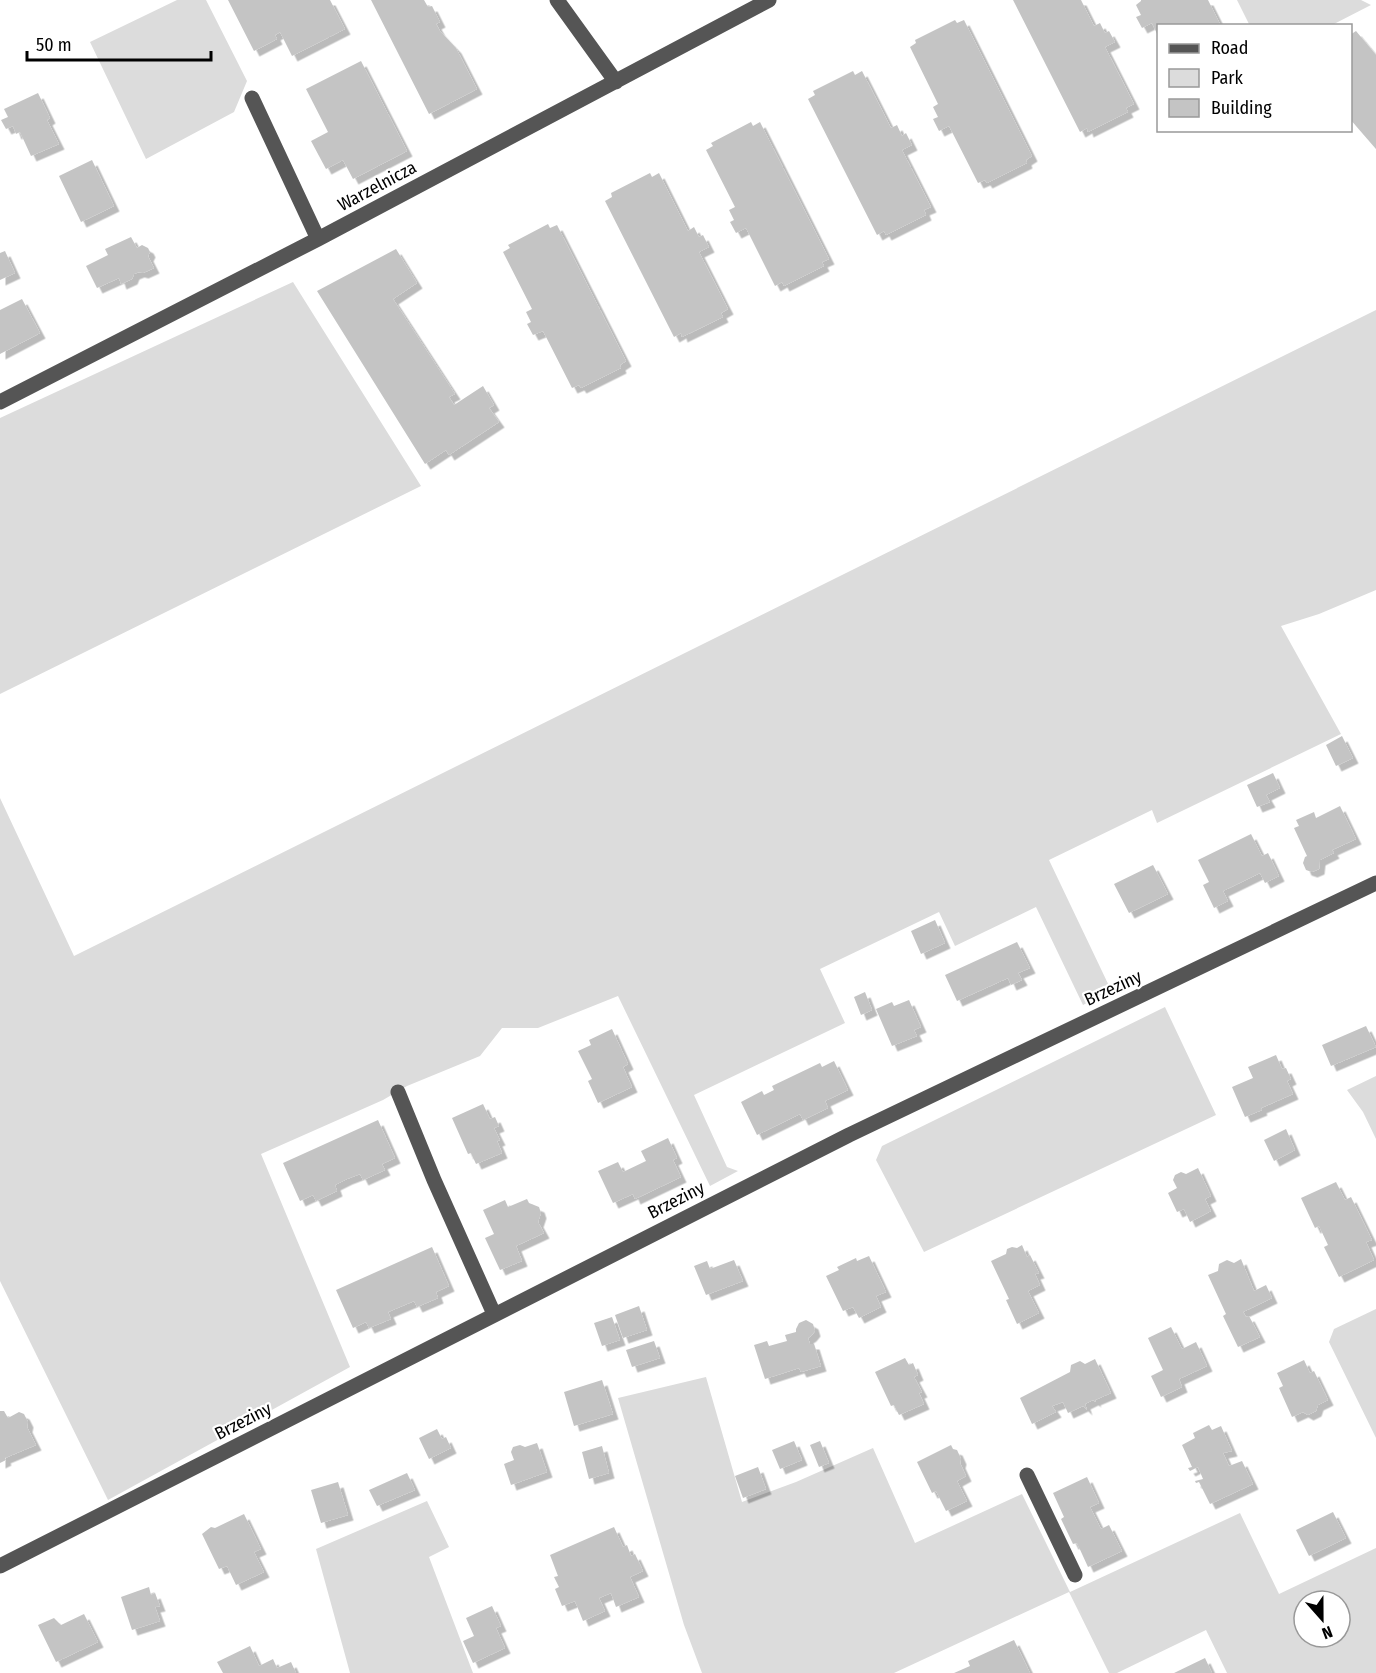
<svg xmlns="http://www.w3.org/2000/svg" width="1376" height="1673" viewBox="0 0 1376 1673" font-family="'Fira Sans Condensed',sans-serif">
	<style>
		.green { fill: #dcdcdc; fill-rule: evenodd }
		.building { fill: #c4c4c4; filter: url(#shadow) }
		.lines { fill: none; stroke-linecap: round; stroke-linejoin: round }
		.minor { stroke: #555; stroke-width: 15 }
		.labels { text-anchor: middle; stroke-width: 4.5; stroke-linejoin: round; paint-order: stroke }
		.street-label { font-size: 18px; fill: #000; stroke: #fff }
	</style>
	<defs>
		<filter id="shadow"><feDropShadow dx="5.5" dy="5.5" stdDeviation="0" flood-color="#0004"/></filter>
	</defs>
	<rect width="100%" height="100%" fill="#fff"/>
	<path class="green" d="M177 0H206L247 81 234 112 146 159 90 42Z
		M1237 0H1361L1371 5 1332 25 1250 26Z
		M293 282 421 486 0 694V418Z
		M1376 310V590L1319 614 1281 626 1341 734 1157 823 1152 810 1049 860 1111 990 1083 1005 1036 907 955 946 939 912 820 969 845 1023 694 1095 727 1167 738 1171 710 1186 618 996 538 1028H502L480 1056 407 1086 383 1100 261 1154 350 1367 108 1500 0 1281V798L74 956Z
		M1165 1007 1216 1115 924 1252 876 1160 882 1146Z
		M1376 1076V1139L1363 1112 1347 1090Z
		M1376 1309V1438L1329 1342 1334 1329Z
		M706 1377 742 1502 796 1482 873 1448 915 1543 1022 1494 1070 1592 1240 1513 1279 1594 1376 1548V1673H1227L1206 1630 1117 1673H1109L1069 1592 894 1673H702L684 1625 618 1398ZM1304 1601H1340V1637H1304Z
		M427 1501 449 1547 429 1557 473 1673H350L316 1549Z"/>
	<path class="building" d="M228 0H330L345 29 292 56 280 32 275 35 277 39 254 51Z
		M371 0H424L428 7 432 6 440 22 436 24 440 31 456 48 477 89 429 114Z
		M1013 0H1081L1094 26 1100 23 1105 33 1109 31 1115 42 1105 47 1134 104 1126 108 1128 112 1088 132 1087 128 1080 132Z
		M1141 0H1208L1221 26H1158V36L1152 23 1142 28 1136 17 1141 15 1136 5 1141 1Z
		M955 20 957 23 964 20 1032 156 1026 160 1027 163 987 183 985 180 978 183 949 126 939 131 933 119 938 117 933 107 938 104 910 47 916 43 915 40Z
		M1356 31 1376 55V149L1350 119V35Z
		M361 61 407 151 353 179 343 160 326 169 311 141 328 132 306 89Z
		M853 71 855 75 862 71 891 128 897 125 902 136 906 133 912 145 902 150 931 207 924 210 926 215 886 235 884 231 877 235 808 99 815 95 813 91Z
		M38 93 50 118 47 120 59 144 31 156 20 132 16 134 13 126 6 129 1 120 8 117 4 109Z
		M751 122 753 126 760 122 829 259 822 262 824 266 784 286 782 282 775 286 746 228 736 233 730 222 734 220 729 210 735 207 706 150 713 146 711 143Z
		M92 160 114 206 81 222 59 176Z
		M650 173 652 177 659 173 688 231 694 227 699 237 703 235 709 247 699 252 728 309 721 313 723 317 682 337 681 333 674 337 605 201 612 197 611 193Z
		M548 224 550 228 557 225 626 361 620 365 621 368 581 388 579 385 572 388 543 331 533 335 527 324 531 322 526 312 532 309 503 252 510 248 508 245Z
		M131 237 137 248 142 245 148 248 150 252 148 256 154 268 143 273 139 272 134 274 132 279 121 284 119 278 97 288 86 266 108 255 105 249Z
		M396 249 417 283 393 299 455 394 449 397 454 405 483 386 494 405 489 408 499 422 449 455 446 450 425 464 317 291Z
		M5 251 15 273 0 280V253Z
		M22 299 40 333 0 354V310Z
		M1342 736 1353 758 1336 766 1326 745Z
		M1273 773 1280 788 1266 795 1270 802 1257 807 1247 785Z
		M1340 806 1356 839 1332 850 1334 853 1320 860 1319 869 1312 872 1306 870 1303 863 1305 857 1307 856 1294 828 1299 826 1296 820 1314 812 1316 818Z
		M1251 834 1262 856 1268 853 1279 876 1265 883 1260 873 1223 891 1228 901 1214 908 1203 885 1209 882 1198 860Z
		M1153 865 1168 894 1129 913 1114 884Z
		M935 920 945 943 921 954 911 931Z
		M1017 942 1030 968 1018 973 1022 980 1011 985 1008 978 957 1001 945 975Z
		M865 992 872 1010 861 1015 854 997Z
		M909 1000 921 1027 914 1030 917 1036 892 1046 876 1009 892 1002 894 1006Z
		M1366 1026 1376 1047 1331 1066 1322 1045Z
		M612 1029 628 1064 623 1067 632 1087 598 1103 588 1081 592 1079 578 1051 591 1045 589 1040Z
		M1276 1055 1282 1069 1286 1068 1291 1079 1287 1081 1293 1094 1261 1108 1262 1110 1245 1117 1232 1087 1253 1078 1248 1067Z
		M834 1061 848 1090 825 1101 828 1108 803 1120 800 1114 757 1135 741 1102 762 1091 764 1095 774 1090 772 1086 820 1063 822 1067Z
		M483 1104 490 1119 495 1117 499 1126 494 1128 500 1140 497 1141 502 1153 476 1164 471 1153 468 1154 452 1118Z
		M378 1120 395 1158 382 1164 385 1170 363 1180 360 1174 347 1179 335 1185 337 1191 316 1201 313 1195 300 1201 283 1163Z
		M1286 1129 1295 1150 1274 1161 1264 1140Z
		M668 1138 677 1158 673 1160 681 1177 635 1199 633 1194 613 1203 598 1171 618 1162 623 1172 646 1161 641 1151Z
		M1198 1168 1211 1196 1205 1199 1211 1211 1190 1222 1184 1209 1177 1212 1168 1193 1177 1188 1173 1180 1175 1175 1181 1172 1186 1174Z
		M1336 1182 1345 1200 1351 1197 1372 1240 1366 1242 1374 1260 1339 1277 1324 1247 1328 1245 1319 1226 1315 1228 1301 1198Z
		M527 1199 529 1203 539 1207 541 1213 538 1222 544 1233 516 1246 522 1261 500 1270 485 1238 494 1234 483 1210 505 1200 508 1207Z
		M1022 1245 1027 1257 1030 1255 1039 1273 1035 1274 1040 1285 1028 1291 1039 1313 1017 1324 1006 1300 1009 1299 991 1261 1006 1254 1007 1249 1012 1247 1017 1248Z
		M432 1247 449 1286 436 1292 438 1298 417 1307 414 1301 388 1312 391 1319 369 1328 366 1322 353 1328 336 1290Z
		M869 1256 886 1292 876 1296 881 1307 859 1318 853 1307 843 1311 826 1276 839 1270 837 1267 856 1258 857 1261Z
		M1241 1259 1254 1291 1266 1285 1272 1298 1243 1312 1246 1317 1249 1316 1260 1337 1238 1347 1223 1316 1226 1314 1208 1275 1218 1271 1219 1264 1227 1260 1234 1263Z
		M734 1260 743 1281 706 1295 694 1266 707 1261 710 1269Z
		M639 1306 647 1330 623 1338 615 1315Z
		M612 1317 620 1340 602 1346 594 1323Z
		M806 1320 813 1324 815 1331 811 1336 808 1338 810 1344H814L821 1366 801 1372 799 1368 765 1379 754 1345 767 1341 769 1346 787 1341 785 1335 796 1332V1329L799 1323Z
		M1171 1327 1182 1349 1196 1342 1207 1366 1179 1379 1182 1387 1161 1397 1151 1376 1163 1370 1148 1338Z
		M654 1341 660 1358 632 1367 626 1350Z
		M905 1358 909 1365 913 1363 918 1375 914 1377 922 1392 919 1393 924 1404 899 1415 894 1405 891 1406 875 1372Z
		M1095 1359 1111 1393 1095 1400 1096 1402 1093 1400 1085 1404 1087 1410 1083 1406 1068 1413 1063 1402 1052 1406 1056 1412 1032 1424 1020 1398 1070 1372 1071 1365 1080 1361 1085 1364Z
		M1304 1360 1310 1373 1314 1371 1328 1400 1318 1405 1316 1411 1308 1415 1303 1412 1292 1417 1279 1388 1283 1386 1277 1373Z
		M602 1380 613 1414 574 1426 564 1392Z
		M0 1411H4L8 1418 19 1412 24 1414 28 1422 27 1427 36 1445 5 1458 6 1460 0 1463Z
		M1209 1425 1212 1430 1221 1426 1232 1451 1223 1453 1229 1466 1242 1461 1253 1484 1210 1504 1199 1482 1196 1483 1195 1481 1203 1479 1198 1467 1190 1471 1188 1468 1192 1467 1182 1445 1195 1438 1193 1433Z
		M437 1429 442 1439 446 1437 451 1448 429 1459 419 1438Z
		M794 1441 802 1460 780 1469 772 1450Z
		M820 1441 829 1463 819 1467 810 1445Z
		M537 1443 547 1472 511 1485 504 1464 514 1460 511 1452 513 1447 520 1445 525 1447Z
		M951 1445 953 1449 957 1450 961 1459 960 1463 966 1476 957 1481 967 1501 946 1511 936 1491 932 1493 917 1462Z
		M602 1446 609 1473 589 1479 582 1452Z
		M758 1467 766 1489 743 1498 735 1476Z
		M407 1473 415 1490 377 1506 369 1490Z
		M1087 1477 1099 1503 1090 1507 1101 1529 1109 1525 1122 1551 1088 1567 1077 1543 1073 1544 1061 1519 1064 1517 1053 1493Z
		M338 1482 348 1515 321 1523 311 1490Z
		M1333 1512 1346 1538 1309 1556 1296 1530Z
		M244 1514 261 1549 254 1552 264 1572 236 1585 227 1566 219 1569 202 1534 211 1527 215 1528Z
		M614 1527 623 1547 627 1545 631 1556 635 1554 643 1571 630 1577 639 1597 616 1607 611 1593 599 1598 605 1611 583 1621 575 1601 562 1606 555 1589 559 1587 554 1577 558 1576 550 1555Z
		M149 1587 151 1595 155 1593 160 1606 155 1607 160 1621 132 1630 121 1597Z
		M492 1606 501 1626 496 1628 505 1648 473 1663 463 1641 474 1636 466 1618Z
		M84 1614 98 1642 56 1662 38 1625 54 1618 61 1625Z
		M1014 1640 1030 1673H954L970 1666 968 1661Z
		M250 1646 259 1666 273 1659 277 1668 291 1662 296 1673H223L217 1662Z
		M1205 1658 1212 1673H1174Z"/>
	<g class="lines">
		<path class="minor" d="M557 0 616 82
			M252 98 318 239
			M0 402 318 239 769 0
			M398 1092 434 1180 494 1314
			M1027 1475 1075 1575
			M0 1566 849 1135 1376 883"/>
	</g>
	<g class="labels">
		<g class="street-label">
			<text transform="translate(377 186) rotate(-28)" y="6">Warzelnicza</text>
			<text transform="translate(1113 988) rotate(-25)" y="6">Brzeziny</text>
			<text transform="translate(676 1200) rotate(-27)" y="6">Brzeziny</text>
			<text transform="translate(243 1421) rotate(-27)" y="6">Brzeziny</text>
		</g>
	</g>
	<rect x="1157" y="24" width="195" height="108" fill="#ffffff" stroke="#999999" stroke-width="1.5"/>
	<rect x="1169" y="44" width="30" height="9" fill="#555555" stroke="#999999" stroke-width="1.5"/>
	<text x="1211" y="54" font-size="18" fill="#000000">Road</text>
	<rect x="1169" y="69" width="30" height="18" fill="#dcdcdc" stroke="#999999" stroke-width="1.5"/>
	<text x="1211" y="84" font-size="18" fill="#000000">Park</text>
	<rect x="1169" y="99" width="30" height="18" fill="#c4c4c4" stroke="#999999" stroke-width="1.5"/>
	<text x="1211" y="114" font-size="18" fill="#000000">Building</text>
	<g transform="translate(1322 1619) rotate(159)"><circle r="28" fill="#ffffff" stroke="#999999" stroke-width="1.5"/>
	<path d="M0-4.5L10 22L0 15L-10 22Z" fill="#000000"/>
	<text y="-9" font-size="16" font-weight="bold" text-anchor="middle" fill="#000000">N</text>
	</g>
	<path d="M27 51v9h184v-9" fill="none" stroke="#000000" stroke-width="3"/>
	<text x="36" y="51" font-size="18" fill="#000000" stroke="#ffffff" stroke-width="4.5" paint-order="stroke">50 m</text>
</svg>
